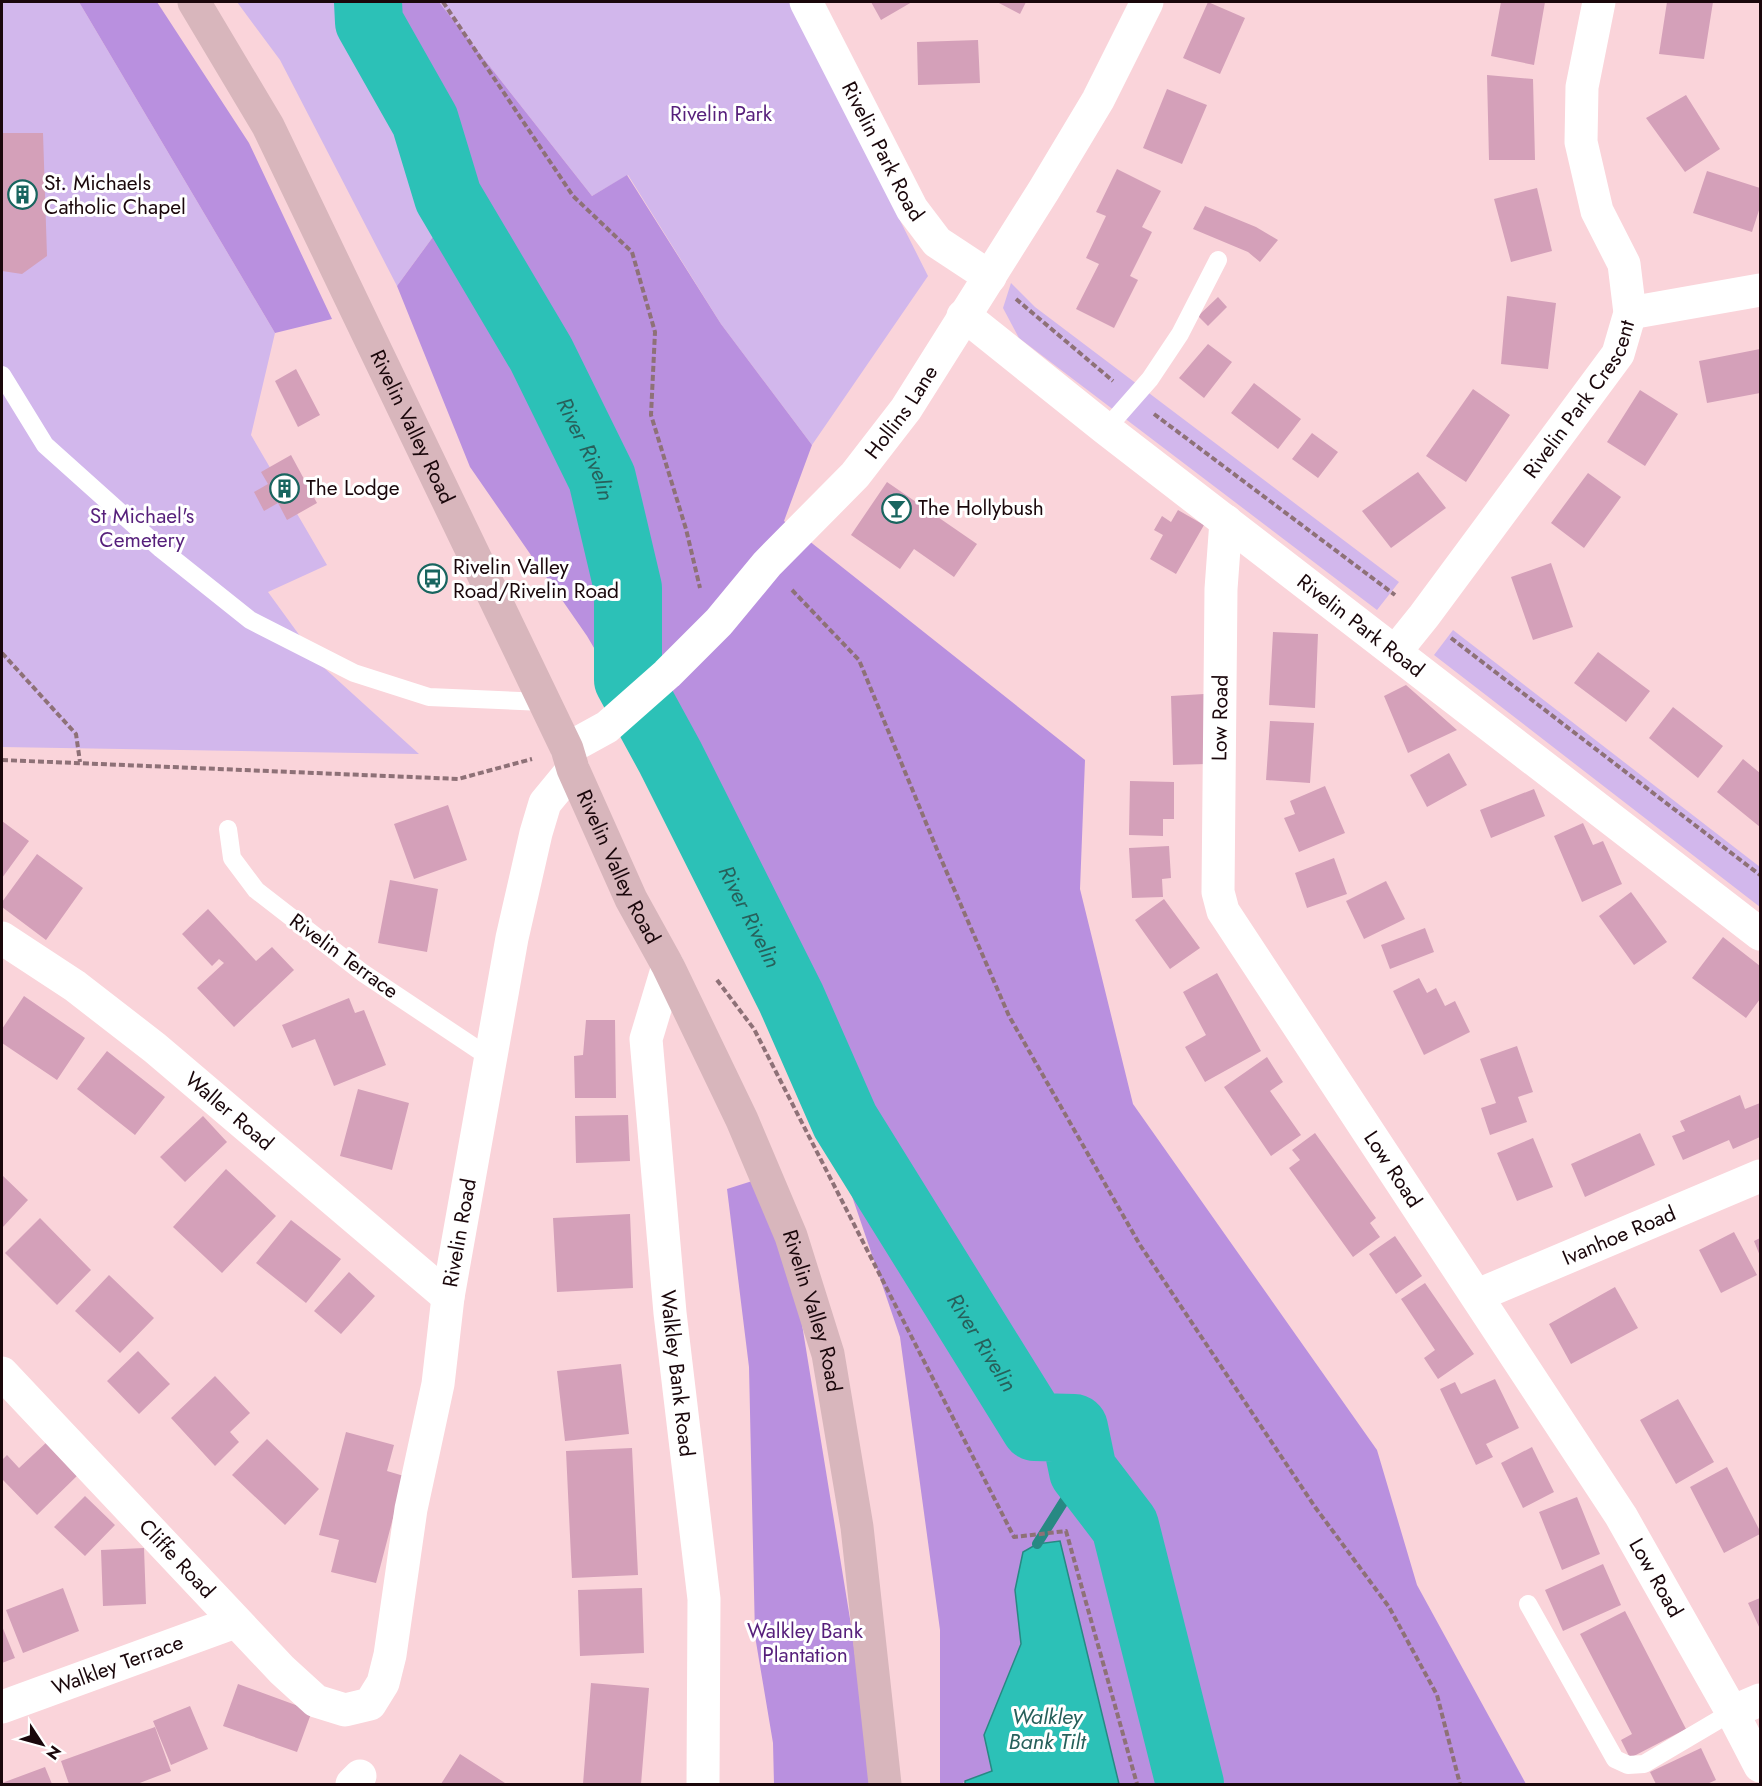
<svg xmlns="http://www.w3.org/2000/svg" width="1762" height="1786" viewBox="0 0 1762 1786" font-family="Jost,sans-serif">
	<style>
		.green { fill: #d2b7ec }
		.forest { fill: #b990df }
		.water { fill: #2cc1b7; stroke: #278983; stroke-width: 1.5 }
		.lines { fill: none; stroke-linecap: round; stroke-linejoin: round }
		.stream { stroke: #278983; stroke-width: 10 }
		.river { stroke: #2cc1b7; stroke-width: 68 }
		.building { fill: #d4a0b9 }
		.path { stroke: #8e7177; stroke-width: 4; stroke-dasharray: 6 3; stroke-linecap: butt }
		.lane { stroke: #fff; stroke-width: 18 }
		.street { stroke: #fff; stroke-width: 33 }
		.primary { stroke: #d8b6bc; stroke-width: 33 }
		.labels { text-anchor: middle; stroke-width: 6; stroke-linejoin: round; paint-order: stroke }
		.park-label { font-size: 21px; fill: #561f7b; stroke: #fff }
		.street-label { font-size: 21px; fill: #1a070b; stroke: #fff }
		.poi-label { font-size: 21px; fill: #1a070b; stroke: #fff; text-anchor: start }
		.water-label { font-size: 22px; font-style: italic; fill: #27605b; stroke: #fff }
	</style>
	<rect width="100%" height="100%" fill="#fad4da"/>
	<path class="green" d="M2 2H79L275 333 251 435 327 565 268 592 321 665 419 754 2 747Z
		M237 2H367L359 24 547 299 438 230 397 286 280 60Z
		M439 2H790L928 276 812 445 721 324 628 175 592 196Z
		M1011 283 1035 307 1399 582 1377 610 1019 338 1003 308Z
		M1453 630 1760 867V907L1434 655Z"/>
	<path class="forest" d="M79 2H157L249 143 332 319 275 333Z
		M367 2H439L592 196 627 175 721 324 812 445 784 521 1085 760 1080 889 1133 1104 1377 1450 1417 1585 1526 1784H1119L1114 1769 1015 1590 1021 1644 984 1735 992 1771 965 1781 962 1784H940V1630L900 1337 823 1111 671 779 587 636 470 467 397 286 438 230 546 297 358 24Z
		M768 1176 799 1306 852 1631 871 1784H774L773 1743 755 1636 749 1367 727 1189Z"/>
	<path class="water" d="M1060 1541 1119 1784H965V1781L992 1771 984 1735 1021 1644 1015 1590 1023 1552 1037 1544Z"/>
	<g class="lines">
		<path class="stream" d="M1037 1544 1083 1471"/>
		<path class="river" id="s1" d="M368 2 369 22 425 121 448 197 541 354 602 478 628 588V680L670 757 791 998 845 1121 1035 1427 1074 1428 1083 1471 1125 1526 1190 1784"/>
	</g>
	<path class="building" d="M871 2H912L881 20Z
		M997 2H1026L1020 14Z
		M1208 2 1245 18 1220 74 1183 58Z
		M1501 2H1545L1534 65 1491 56Z
		M1667 2H1713L1704 59 1659 54Z
		M978 40 980 83 918 85 917 42Z
		M1487 75 1533 79 1535 160H1489Z
		M1167 89 1207 105 1182 164 1143 148Z
		M1686 95 1720 149 1685 172 1646 118Z
		M2 133H43L47 256 22 274 2 271Z
		M1117 169 1161 191 1142 227 1152 232 1130 276 1138 280 1114 328 1076 309 1099 264 1086 258 1106 216 1096 212Z
		M1707 171 1760 188V207L1752 232 1693 213Z
		M1537 188 1552 251 1511 262 1494 199Z
		M1205 206 1256 227 1278 240 1260 262 1248 252 1193 229Z
		M1507 296 1556 303 1548 369 1501 364Z
		M1218 297 1227 307 1208 326 1198 316Z
		M1208 344 1232 362 1204 398 1179 378Z
		M1760 349V393L1707 403 1699 361Z
		M296 369 320 415 298 427 275 381Z
		M1254 383 1301 419 1278 449 1231 413Z
		M1473 389 1510 415 1466 482 1426 456Z
		M1640 390 1678 414 1645 466 1607 442Z
		M1312 433 1338 452 1318 478 1292 459Z
		M291 455 317 503 287 520 278 503 264 511 254 492 268 484 261 472Z
		M1418 472 1446 508 1391 548 1362 511Z
		M1588 473 1621 497 1584 548 1551 523Z
		M887 482 977 544 954 577 914 549 900 569 851 535Z
		M1178 510 1204 525 1176 574 1150 559 1163 535 1154 530 1162 516 1171 522Z
		M1551 563 1573 627 1533 640 1511 577Z
		M1273 632 1318 634 1315 708 1269 705Z
		M1598 652 1650 691 1626 722 1574 683Z
		M1406 685 1457 730 1408 753 1384 696Z
		M1204 694 1206 764 1173 765 1171 696Z
		M1673 707 1723 746 1698 778 1649 738Z
		M1270 721 1314 723 1310 783 1266 780Z
		M1449 753 1467 785 1427 807 1410 775Z
		M1743 759 1760 773V827L1717 792Z
		M1130 781 1174 782V819H1163V836L1129 835Z
		M1325 786 1345 833 1299 852 1284 818 1295 814 1290 801Z
		M1534 789 1545 816 1491 838 1480 810Z
		M448 805 467 860 414 879 394 824Z
		M2 821 29 841 2 878Z
		M1583 823 1593 845 1603 841 1622 884 1582 902 1554 836Z
		M1169 846 1171 878 1162 879 1163 897 1132 898 1129 848Z
		M37 854 83 888 46 940 2 907V902Z
		M1334 858 1347 894 1307 908 1295 873Z
		M390 880 438 889 427 952 378 943Z
		M1386 881 1405 919 1364 939 1346 901Z
		M1631 892 1667 942 1634 965 1599 916Z
		M1164 899 1200 948 1170 969 1135 920Z
		M208 909 256 961 272 947 294 970 234 1027 197 988 224 963 219 959 212 966 182 934Z
		M1425 928 1434 952 1390 969 1381 945Z
		M1723 937 1760 966V999L1746 1018 1692 978Z
		M1217 973 1261 1051 1205 1082 1185 1047 1206 1035 1183 992Z
		M1419 978 1427 993 1436 988 1445 1006 1455 1001 1470 1032 1424 1055 1393 991Z
		M24 996 85 1038 57 1080 2 1043V1029Z
		M349 998 355 1013 364 1010 386 1065 334 1086 315 1039 292 1048 282 1025Z
		M586 1020H615L616 1098H575L574 1056 583 1055Z
		M1517 1046 1533 1092 1518 1097 1527 1122 1490 1135 1481 1108 1496 1103 1480 1059Z
		M107 1051 165 1097 135 1135 77 1089Z
		M1267 1057 1283 1082 1270 1091 1301 1135 1271 1156 1224 1087Z
		M358 1089 409 1103 392 1170 340 1156Z
		M1740 1095 1745 1109 1760 1103V1137L1733 1149 1729 1140 1683 1160 1672 1136 1685 1131 1680 1121Z
		M628 1115 630 1161 576 1163 575 1116Z
		M203 1116 227 1142 185 1182 160 1157Z
		M1315 1133 1376 1218 1370 1223 1380 1237 1353 1257 1289 1168 1300 1160 1292 1150Z
		M1640 1133 1655 1165 1585 1197 1571 1164Z
		M1533 1138 1553 1187 1517 1201 1497 1153Z
		M226 1169 276 1216 222 1273 173 1227Z
		M2 1175 28 1200 2 1228Z
		M630 1214 633 1288 557 1292 553 1218Z
		M40 1218 91 1270 57 1305 5 1253Z
		M291 1220 341 1259 306 1303 256 1263Z
		M1734 1232 1757 1275 1721 1293 1699 1250Z
		M1395 1236 1422 1276 1396 1294 1369 1254Z
		M1760 1238V1256L1754 1241Z
		M349 1272 375 1296 341 1334 314 1311Z
		M109 1275 154 1318 120 1353 75 1311Z
		M1425 1283 1474 1354 1438 1379 1424 1358 1435 1350 1401 1299Z
		M1615 1287 1638 1328 1571 1364 1549 1324Z
		M138 1351 170 1384 139 1414 107 1381Z
		M621 1364 629 1434 565 1441 557 1371Z
		M215 1376 250 1413 230 1432 239 1442 215 1466 171 1418Z
		M1495 1379 1519 1428 1486 1444 1493 1457 1476 1465 1440 1389 1455 1382 1461 1394Z
		M1678 1399 1714 1462 1676 1484 1640 1420Z
		M346 1432 394 1445 387 1471 404 1476 376 1583 331 1572 339 1540 319 1535Z
		M267 1439 319 1489 285 1525 232 1475Z
		M49 1440 81 1472 37 1515 2 1479V1460L7 1455 19 1468Z
		M1532 1447 1554 1492 1523 1508 1501 1463Z
		M632 1448 638 1575 572 1578 566 1451Z
		M1727 1467 1760 1531V1534L1724 1553 1690 1487Z
		M85 1496 115 1525 85 1556 54 1527Z
		M1577 1497 1600 1554 1562 1570 1539 1512Z
		M144 1548 146 1604 103 1606 101 1550Z
		M1603 1564 1621 1605 1563 1631 1545 1590Z
		M63 1588 79 1631 23 1653 6 1610Z
		M642 1588 644 1653 580 1656 578 1590Z
		M1760 1598V1629L1748 1603Z
		M1625 1611 1686 1729 1630 1758 1621 1740 1632 1734 1580 1634Z
		M2 1626 15 1658 2 1663Z
		M591 1683 649 1688 641 1784H583Z
		M238 1684 312 1711 297 1752 223 1726Z
		M190 1706 208 1749 171 1765 153 1721Z
		M155 1727 171 1771 137 1784H69L61 1761Z
		M1701 1748 1716 1780 1707 1784H1656L1650 1772Z
		M460 1754 505 1783 503 1784H441Z
		M45 1767 52 1784H2V1783Z"/>
	<g class="lines">
		<path class="path" d="M443 2 573 196 632 252 655 332 651 415 686 529 700 588
			M1016 299 1113 381
			M1154 414 1395 595
			M792 590 859 660 938 852 1009 1016 1140 1245 1315 1507 1389 1607 1437 1695 1460 1784
			M1451 638 1760 875
			M2 653 76 734 80 762
			M2 760 458 779 532 759
			M717 980 754 1029 1014 1537 1066 1531 1137 1784"/>
		<path class="lane" d="M2 375 45 445 161 549 250 620 354 673 429 697 544 702
			M1106 429 1150 379 1180 334 1218 260
			M228 829 232 858 256 890 363 973 492 1059
			M1528 1604 1615 1759 1628 1765 1644 1764 1732 1712"/>
		<g class="street">
			<path id="s2" d="M806 2 912 209 937 242 990 277"/>
			<path d="M1630 313 1760 290"/>
			<path id="s3" d="M963 316 975 324 1106 429 1760 934"/>
			<path id="s4" d="M1226 521 1221 589 1218 892 1223 911 1621 1516 1732 1712 1760 1766"/>
			<path id="s5" d="M1395 652 1424 616 1618 354 1630 313 1624 264 1597 211 1581 142 1582 87 1599 2"/>
			<path id="s6" d="M567 749 607 727 667 674 719 622 767 564 855 475 906 409 1044 190 1098 100 1147 2"/>
			<path id="s7" d="M2 938 75 986 155 1048 448 1297"/>
			<path id="s8" d="M668 966 646 1039 670 1313 704 1599 703 1784"/>
			<path id="s9" d="M1478 1295 1760 1176"/>
			<path id="s10" d="M2 1373 282 1670 316 1701 345 1710 370 1704 383 1683 390 1655 411 1509 438 1384 448 1297 512 938 536 833 545 803 573 769"/>
			<path id="s11" d="M2 1707 235 1622"/>
			<path d="M1732 1712 1760 1700"/>
			<path d="M352 1784 360 1776"/>
		</g>
		<path class="primary" id="s12" d="M194 2 268 126 567 749 573 769 631 899 668 966 742 1120 791 1236 828 1354 857 1527 885 1784"/>
	</g>
	<defs>
		<symbol id="building-ring" viewBox="-11 -11 22 22"><circle r="9.5" fill="#fff" stroke="#18655f" stroke-width="1.5"/><path d="M-4-6H4V6H1V3H-1V6H-4ZM-2.5-4.3h1.7v1.8h-1.7ZM.8-4.3h1.7v1.8H.8ZM-2.5-1h1.7V.8h-1.7ZM.8-1h1.7V.8H.8Z" fill="#18655f"/></symbol>
		<symbol id="bar-ring" viewBox="-11 -11 22 22"><circle r="9.5" fill="#fff" stroke="#18655f" stroke-width="1.5"/><path d="M-6-5H6L.8 .8V4.5H3.5V6h-7V4.5H-.8V.8Z" fill="#18655f"/></symbol>
		<symbol id="bus-ring" viewBox="-11 -11 22 22"><circle r="9.5" fill="#fff" stroke="#18655f" stroke-width="1.5"/><path d="M-5-6H5V4H4V6H2V4H-2V6H-4V4H-5ZM-3.5-4V0h7V-4ZM-3.5 1.2v1.5H-2V1.2ZM2 1.2v1.5H3.5V1.2Z" fill="#18655f"/></symbol>
	</defs>
	<g fill-rule="evenodd">
		<use href="#building-ring" x="6" y="178" width="33" height="33"/>
		<use href="#building-ring" x="268" y="472" width="33" height="33"/>
		<use href="#bar-ring" x="880" y="492" width="33" height="33"/>
		<use href="#bus-ring" x="416" y="562" width="33" height="33"/>
	</g>
	<g class="labels">
		<g class="park-label">
			<text x="721" y="121">Rivelin Park</text>
			<text x="142" y="523">St Michael's<tspan x="142" dy="24">Cemetery</tspan></text>
			<text x="805" y="1638">Walkley Bank<tspan x="805" dy="24">Plantation</tspan></text>
		</g>
		<g class="street-label">
			<text dy="7" stroke="none"><textPath href="#s2" startOffset="168">Rivelin Park Road</textPath></text>
			<text dy="7" stroke="none"><textPath href="#s5" startOffset="314">Rivelin Park Crescent</textPath></text>
			<text dy="7" stroke="none"><textPath href="#s6" startOffset="478">Hollins Lane</textPath></text>
			<text dy="7" stroke="none"><textPath href="#s12" startOffset="478">Rivelin Valley Road</textPath></text>
			<text dy="7" stroke="none"><textPath href="#s3" startOffset="504">Rivelin Park Road</textPath></text>
			<text transform="translate(1220 718) rotate(-89)" y="7">Low Road</text>
			<text dy="7" stroke="none"><textPath href="#s12" startOffset="964">Rivelin Valley Road</textPath></text>
			<text transform="translate(344 956) rotate(36)" y="7">Rivelin Terrace</text>
			<text dy="7" stroke="none"><textPath href="#s7" startOffset="286">Waller Road</textPath></text>
			<text dy="7" stroke="none"><textPath href="#s4" startOffset="700">Low Road</textPath></text>
			<text dy="7" stroke="none"><textPath href="#s10" startOffset="992">Rivelin Road</textPath></text>
			<text dy="7" stroke="none"><textPath href="#s9" startOffset="153">Ivanhoe Road</textPath></text>
			<text dy="7" stroke="none"><textPath href="#s12" startOffset="1450">Rivelin Valley Road</textPath></text>
			<text dy="7" stroke="none"><textPath href="#s8" startOffset="412">Walkley Bank Road</textPath></text>
			<text dy="7" stroke="none"><textPath href="#s10" startOffset="255">Cliffe Road</textPath></text>
			<text dy="7" stroke="none"><textPath href="#s4" startOffset="1186">Low Road</textPath></text>
			<text dy="7" stroke="none"><textPath href="#s11" startOffset="123">Walkley Terrace</textPath></text>
		</g>
		<g class="poi-label">
			<text x="44" y="190">St. Michaels<tspan x="44" dy="24">Catholic Chapel</tspan></text>
			<text x="306" y="495">The Lodge</text>
			<text x="918" y="515">The Hollybush</text>
			<text x="453" y="574">Rivelin Valley<tspan x="453" dy="24">Road/Rivelin Road</tspan></text>
		</g>
		<g class="water-label">
			<text dy="8" stroke="none"><textPath href="#s1" startOffset="501">River Rivelin</textPath></text>
			<text dy="8" stroke="none"><textPath href="#s1" startOffset="1005">River Rivelin</textPath></text>
			<text dy="8" stroke="none"><textPath href="#s1" startOffset="1491">River Rivelin</textPath></text>
			<text x="1047" y="1724">Walkley<tspan x="1047" dy="25">Bank Tilt</tspan></text>
		</g>
	</g>
	<rect width="1762" height="1786" fill="none" stroke="#1a070b" stroke-width="6"/>
	<g transform="translate(42 1744) rotate(126)" stroke="#ffffff" stroke-width="4.5" paint-order="stroke">
	<path d="M0-4.5L10 22L0 15L-10 22Z" fill="#1a070b"/>
	<text y="-9" font-size="16" font-weight="bold" text-anchor="middle" fill="#1a070b">N</text>
	</g>
</svg>
